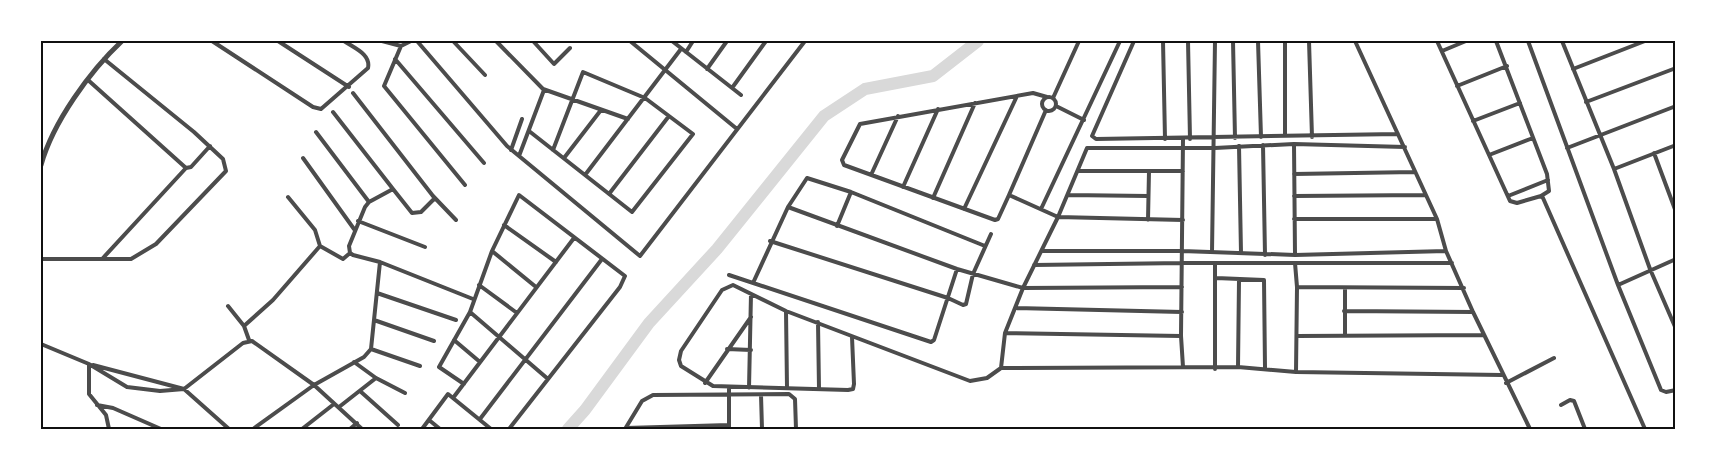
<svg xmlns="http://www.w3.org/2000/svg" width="1717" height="470" viewBox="0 0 1717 470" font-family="'PT Sans',sans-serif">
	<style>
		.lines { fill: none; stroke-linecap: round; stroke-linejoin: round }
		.river { stroke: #d9d9d9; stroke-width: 12 }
		.minor { stroke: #4c4c4c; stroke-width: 4 }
		.tertiary { stroke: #4c4c4c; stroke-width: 5 }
		.neatline { fill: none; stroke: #111; stroke-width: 2 }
	</style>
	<rect width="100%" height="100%" fill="#fff"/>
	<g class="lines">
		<path class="river" d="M568 429 585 410 649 323 717 249 824 116 865 89 933 76 978 41"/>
		<path class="minor" d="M212 41 313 107 321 109 368 68C371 54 354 48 344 41
			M278 41 349 87
			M382 41 401 46 411 41
			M417 41 507 146 519 156
			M453 41 485 75
			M496 41 544 90 519 156 640 256 805 41
			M533 41 554 64 570 48
			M630 41 737 129
			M672 41 741 95
			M1134 41 1092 136 1096 139 1398 134
			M1163 41 1165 139
			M1188 41 1190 139
			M1233 41 1235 138
			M1258 41 1261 137
			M1285 41V136
			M1309 41 1312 137
			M1355 41 1437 219 1446 251 1473 312 1530 429
			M1437 41 1510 201 1517 203 1541 196 1543 198 1645 429
			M1496 41 1547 174 1549 191 1541 196
			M1528 41 1618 285 1661 390 1666 392 1676 390
			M1562 41 1614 169 1650 269 1676 329
			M401 46 384 86 465 185
			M1442 51 1466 41
			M686 52 693 41
			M395 59 484 163
			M707 69 727 41
			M1573 69 1645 41
			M88 80 186 168
			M1457 86 1507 66
			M732 88 766 41
			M543 89 628 119
			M353 93 433 196 456 220
			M1042 104a7 7 0 1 1 14 0a7 7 0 1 1-14 0Z
			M1053 98 1079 41
			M1586 102 1676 68
			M1056 106 1084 120
			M1046 110 1009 195 1058 217 1183 220
			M1473 121 1520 103
			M529 131 632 212 693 134 645 98 583 72 553 150
			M316 132 369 202
			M1183 139 1181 336 1183 367
			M1294 144 1295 255
			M1263 145 1265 255
			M1239 146 1241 253
			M1567 148 1676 106
			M511 150 522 119
			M1654 153 1676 212
			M1489 155 1533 138
			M303 158 354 229
			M564 158 601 110
			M1614 169 1676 145
			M1078 171H1183
			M1294 174 1415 172
			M585 175 681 49
			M871 175 898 116
			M903 187 938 109
			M393 189 412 213 421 212 435 198
			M609 194 669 116
			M1009 195 998 219 995 220 844 165 842 160 860 124 1033 93 1047 97
			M1068 195 1148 196
			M1294 196 1425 195
			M1508 196 1548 180
			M288 197 315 230 320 246 343 259 350 253
			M933 198 975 103
			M788 207 957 269 1023 288 1182 287
			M964 209 1017 96
			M1041 209 1120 41
			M1294 219H1437
			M1148 220 1149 171
			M358 221 425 247
			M504 225 556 262
			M837 226 851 192
			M770 241 948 298 963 305 966 304 973 274 991 234
			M492 251 536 287
			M1042 251H1182L1295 255 1446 251
			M1212 252 1215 41
			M103 258 186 168 191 167 210 146
			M41 259H131L156 244 226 171 223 159 194 132 104 59
			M380 262 473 299
			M1215 263V369
			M1295 263 1297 287 1296 372
			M1034 265 1183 263H1452
			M729 275 931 342 934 340 957 269
			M1216 278 1264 280 1265 368
			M753 283 788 207 807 178 851 192 985 246
			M479 285 517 313
			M1618 285 1676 259
			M1297 287 1464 288
			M377 293 456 320
			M228 306 244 326 249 340
			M1016 308 1182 312
			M786 311 787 388
			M1344 311 1473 312
			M374 320 434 341
			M818 322 819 389
			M244 326 273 300 320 246
			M1005 333 1181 336
			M1297 336 1484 335
			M1345 336V289
			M852 337 854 384 853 389 848 390 713 386 681 366 679 360 681 351 722 290 733 285 786 311 970 381 987 378 1001 368 1238 367 1296 372 1502 375
			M454 340 480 362
			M41 344 89 364 127 387 160 391 184 389 243 343 252 341 314 385 362 429
			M371 349 420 366
			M727 349 751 350
			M354 362 376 378 405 393
			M89 364V394L106 415 109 429
			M93 365 184 389 229 429
			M1238 367 1239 280
			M1001 368 1005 333 1023 288 1058 217 1087 148H1215L1294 144 1405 147
			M705 383 751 317
			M1506 383 1554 358
			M464 384 439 367 470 312
			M729 387V429
			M749 388 751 294
			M360 391 398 425
			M761 395 762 429
			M453 398 574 238
			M97 405 113 408 161 429
			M1561 405 1570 400 1574 401 1585 429
			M339 407 376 378
			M480 419 602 259
			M429 420 440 429
			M626 428 729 425
			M253 429 314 385 364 357 371 349 380 262 353 255 350 253 349 246 365 207 369 202 393 189 333 112
			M302 429 334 404
			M350 429 357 423
			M422 429 448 394 491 429
			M509 429 620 287 625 276 519 195 492 251 470 312 548 379
			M625 429 642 401 653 395 789 394 795 399 796 429"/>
		<path class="tertiary" d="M41 165C53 122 90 71 122 41"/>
	</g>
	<rect width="1717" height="470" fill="none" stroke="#ffffff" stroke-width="85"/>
	<rect x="42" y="42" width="1632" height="386" class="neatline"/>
</svg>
